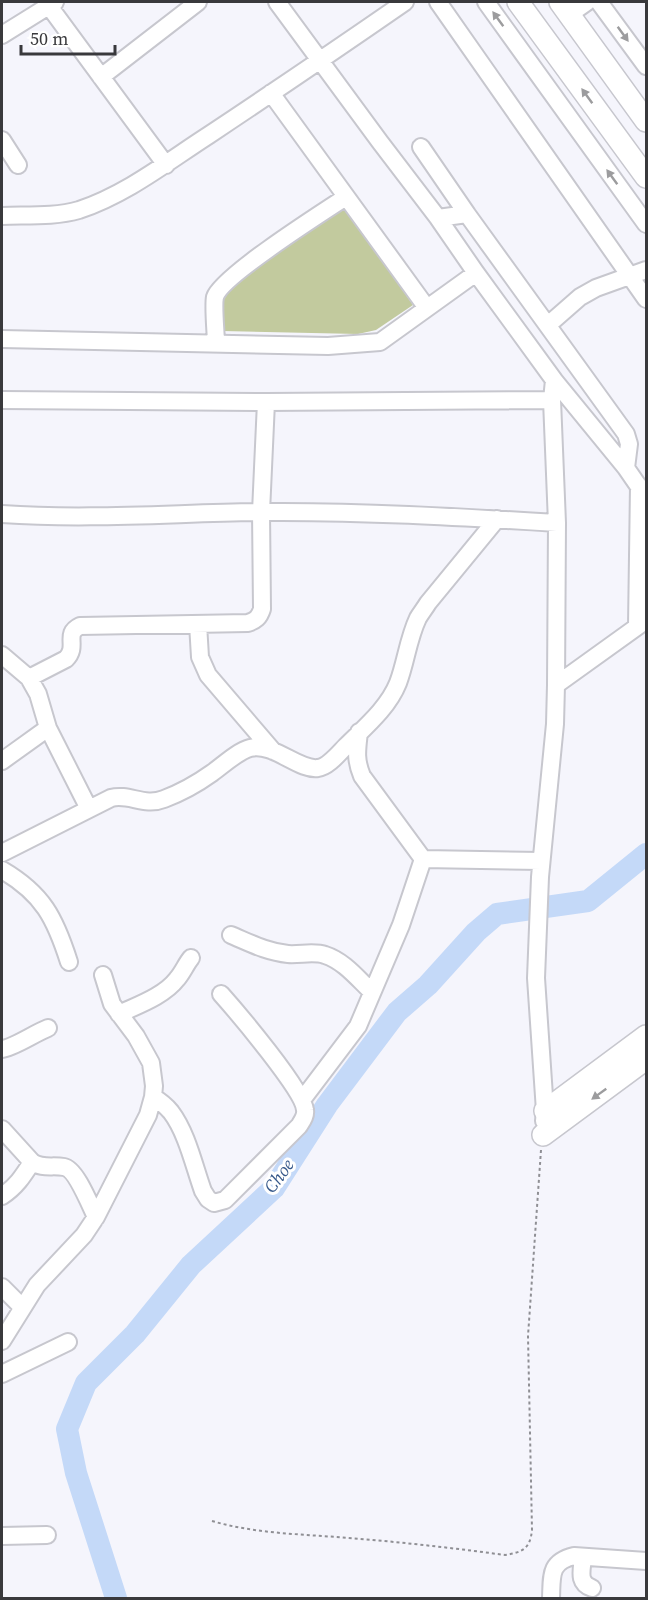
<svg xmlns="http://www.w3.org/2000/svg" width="648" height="1600" viewBox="0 0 648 1600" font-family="'Source Serif 4',serif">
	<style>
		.green { fill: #c2ca9e }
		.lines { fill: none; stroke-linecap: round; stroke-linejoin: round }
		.river { stroke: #c4d9f8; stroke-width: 22 }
		.minor-casing { stroke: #c7c7ce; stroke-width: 20 }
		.major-casing { stroke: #c7c7ce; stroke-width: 24 }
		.path { stroke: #8f8f94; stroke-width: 2; stroke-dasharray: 3 3; stroke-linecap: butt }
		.minor { stroke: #fff; stroke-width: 16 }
		.major { stroke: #fff; stroke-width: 21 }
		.oneway { fill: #9c9c9e }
		.labels { text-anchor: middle; stroke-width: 6; stroke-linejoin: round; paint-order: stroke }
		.water-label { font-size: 18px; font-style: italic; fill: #36588a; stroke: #fff }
	</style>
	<rect width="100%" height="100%" fill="#f5f5fc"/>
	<path class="green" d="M345 207 413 305 376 330 358 334 222 331 223 298 228 287Z"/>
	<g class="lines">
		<path class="river" d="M116 1598 76 1473 67 1429 86 1383 135 1334 191 1265 274 1188 327 1105 397 1012 428 985 476 932 497 914 588 901 646 854"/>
		<defs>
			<path id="minor" d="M438 2 646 299
				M486 2 646 224
				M599 2 646 66
				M49 6 166 165
				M570 14 587 2
				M2 35 55 2
				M101 77 198 2
				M271 93 427 308
				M2 140 18 165
				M421 147 467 214
				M2 216C26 215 55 217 79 210 127 194 167 162 209 135 275 91 340 47 405 2
				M438 218 467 214 626 434 629 444 626 468
				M548 325 580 297 596 288 646 270
				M2 339 328 346 380 342 476 273
				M216 344C216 334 213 306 215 297 221 277 323 212 346 197
				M554 380 626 468 646 497
				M2 400 266 402 552 400 554 380 476 273 438 218 380 142 277 2
				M2 514C88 520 175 513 261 512 359 511 458 517 557 523
				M198 624 200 657 208 675 273 751
				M637 626 639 486
				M2 655 29 678 66 659C79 646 63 634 80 626L248 623C256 620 259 618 262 609L261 512 266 402
				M29 678 38 694 48 728 89 809
				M556 685 645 621
				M359 732C357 750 355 759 362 776L423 859 541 861
				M2 761 48 728
				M2 853 111 798C129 793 144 807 164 799 180 793 198 783 212 773 222 766 238 751 250 748 273 742 299 771 318 768 328 767 339 753 346 746 365 727 388 708 398 683 406 662 408 639 418 618 421 613 425 608 428 603L497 519
				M2 870C43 894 55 918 69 962
				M231 935C250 943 267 952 288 954 300 955 314 951 325 955 344 961 358 979 372 992
				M119 1014C138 1005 164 996 177 979 183 972 186 964 191 958
				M2 1049C13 1048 35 1033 48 1028
				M153 1097C160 1101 166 1106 171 1112 187 1133 194 1166 203 1191L208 1199 214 1203 225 1200 299 1126C302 1121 306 1116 305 1110 304 1091 237 1012 221 994
				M302 1100 358 1026 401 925 423 859
				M544 1121 545 1111 536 978 540 877 555 724 556 685 557 523 552 400
				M2 1129 32 1162C42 1169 52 1165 64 1167 76 1169 90 1205 96 1217
				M2 1196C16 1187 23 1176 32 1162
				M2 1287 22 1307
				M2 1341 37 1285 84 1235 96 1217 148 1115 153 1097 154 1086 151 1063 136 1036 112 1004 103 975
				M2 1374 68 1342
				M2 1536 47 1535
				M583 1557C582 1570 577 1583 592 1588
				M551 1598C552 1576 549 1562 574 1556L646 1561"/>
			<path id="major" d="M518 2 646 177
				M560 2 646 121
				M545 1111 646 1036
				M543 1135 646 1059"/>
		</defs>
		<use href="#minor" class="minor-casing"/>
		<use href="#major" class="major-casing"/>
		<path class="path" d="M212 1521C256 1534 303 1534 349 1538 401 1542 453 1548 505 1555 523 1552 530 1549 532 1530L528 1336 541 1150"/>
		<use href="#minor" class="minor"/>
		<use href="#major" class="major"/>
	</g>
	<defs><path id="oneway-solid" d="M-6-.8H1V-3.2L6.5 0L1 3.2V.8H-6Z" transform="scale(1.5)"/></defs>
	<g class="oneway">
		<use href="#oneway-solid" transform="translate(498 19) rotate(-126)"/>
		<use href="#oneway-solid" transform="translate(623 34) rotate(54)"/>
		<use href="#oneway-solid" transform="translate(587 96) rotate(-126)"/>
		<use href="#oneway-solid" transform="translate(612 177) rotate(-126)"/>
		<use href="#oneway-solid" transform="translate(599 1094) rotate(144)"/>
	</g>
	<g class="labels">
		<g class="water-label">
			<text transform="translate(279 1176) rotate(-54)" y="6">Choe</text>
		</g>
	</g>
	<rect width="648" height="1600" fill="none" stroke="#39393c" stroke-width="6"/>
	<path d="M21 45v9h94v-9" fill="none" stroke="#39393c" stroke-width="3"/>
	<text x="30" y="45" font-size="18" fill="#39393c" stroke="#ffffff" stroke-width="4.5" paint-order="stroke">50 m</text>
</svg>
